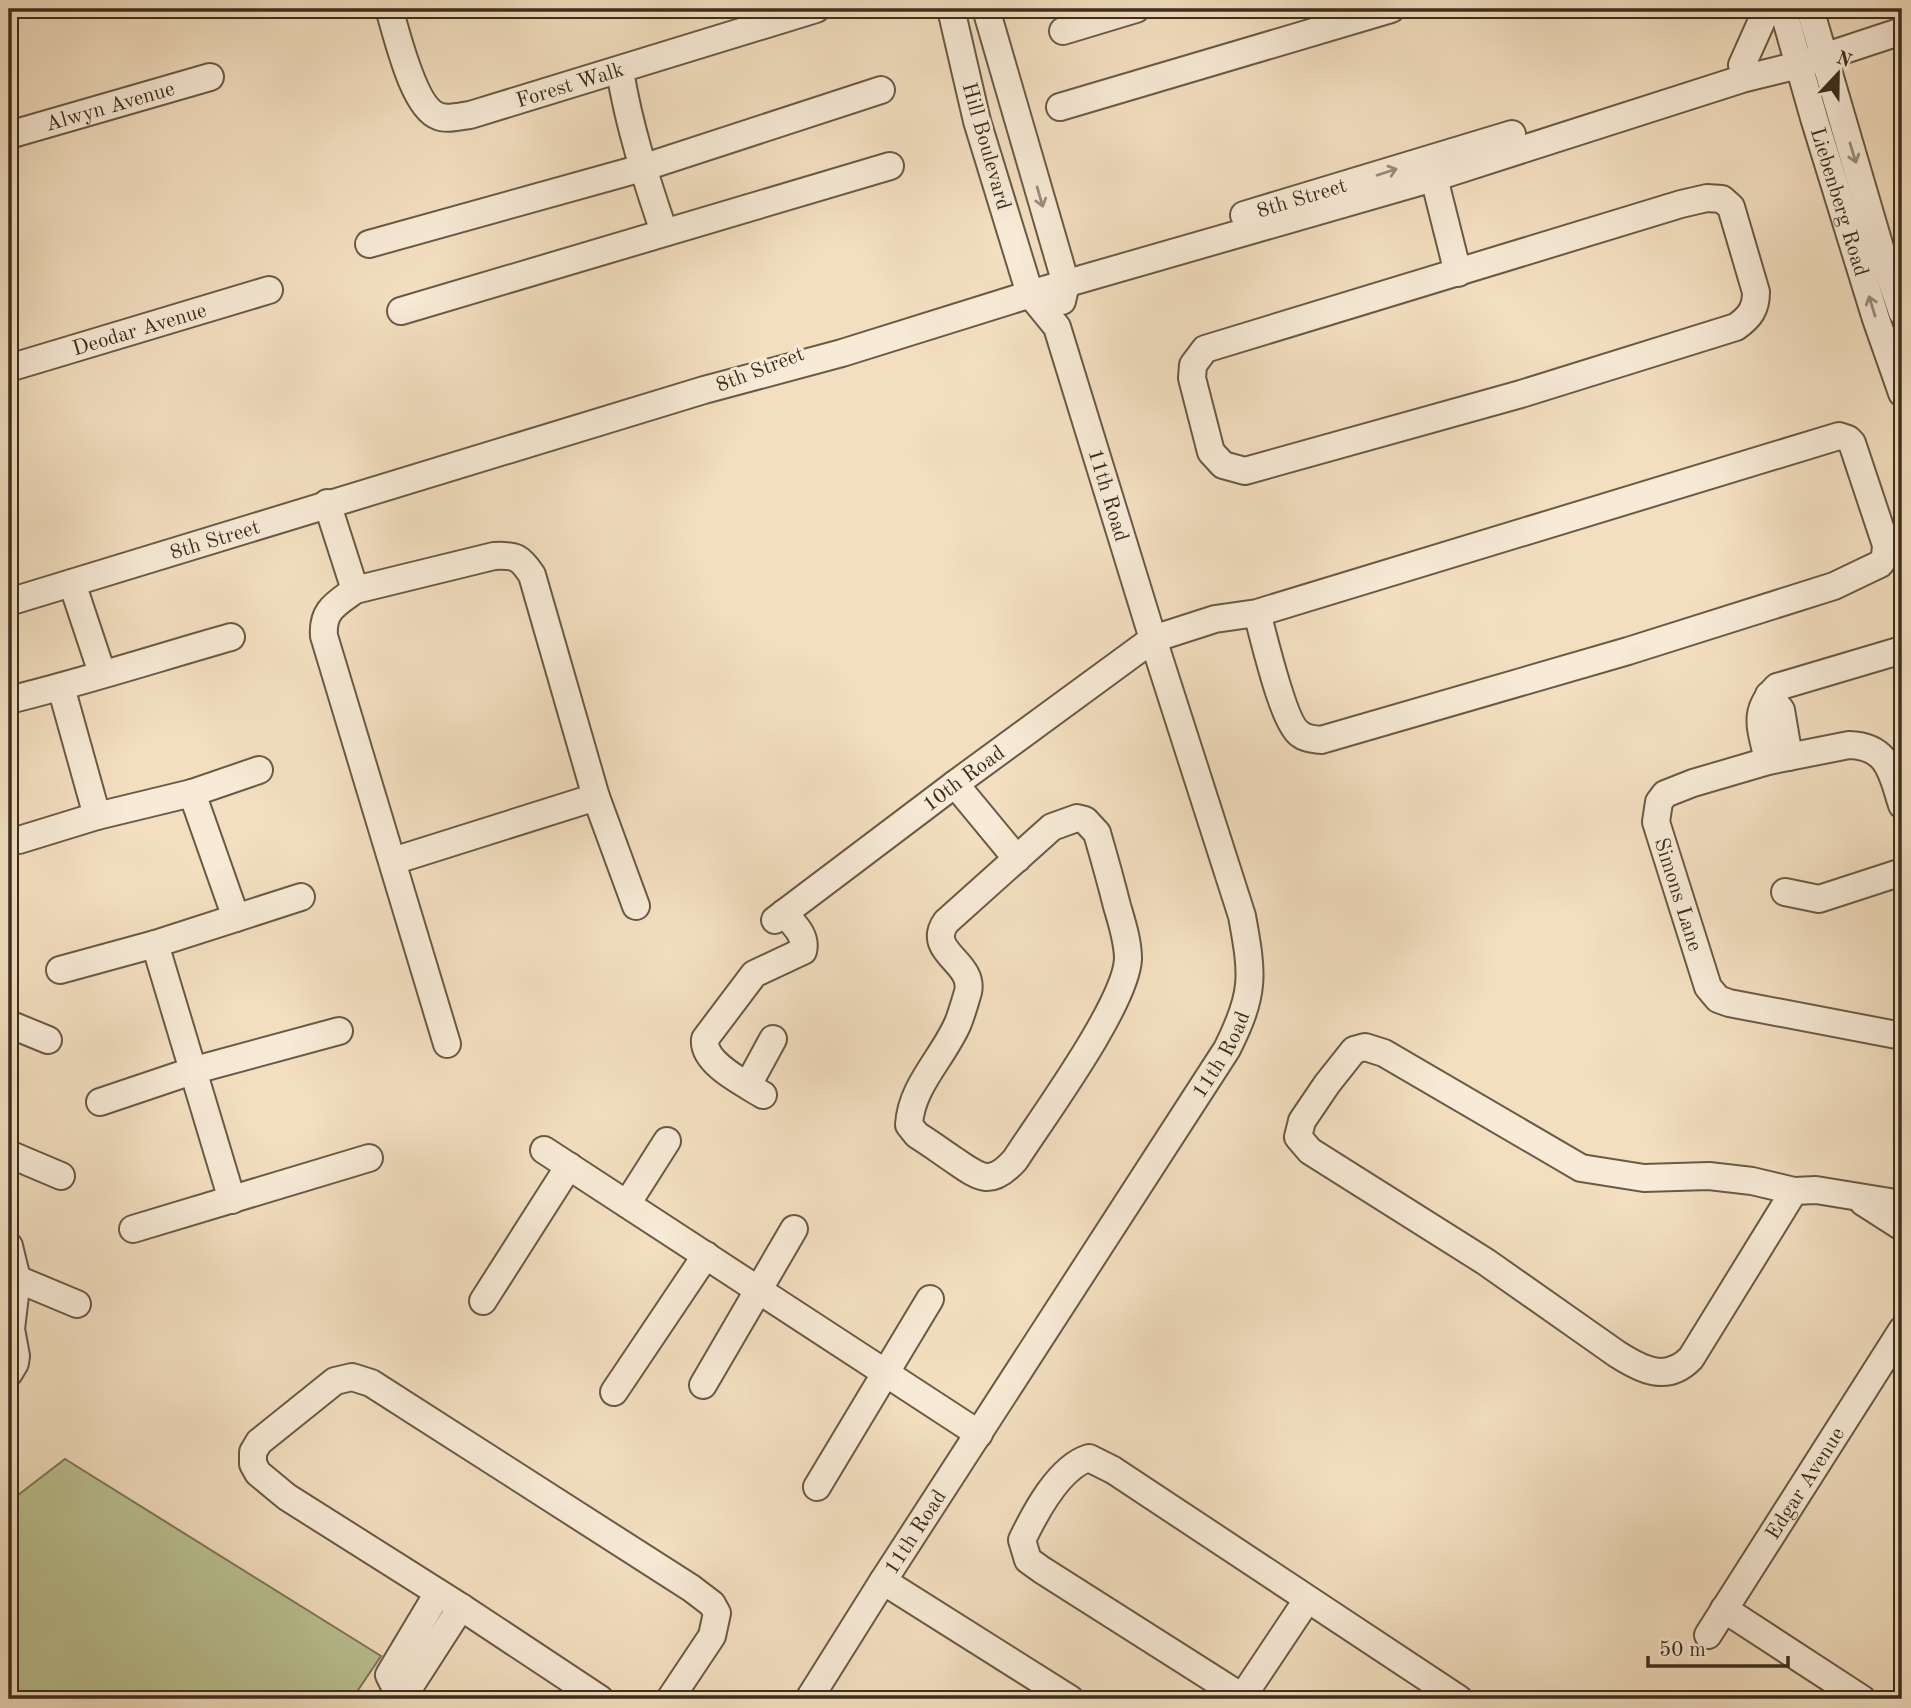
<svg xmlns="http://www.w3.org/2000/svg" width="1911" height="1708" viewBox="0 0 1911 1708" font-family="'Old Standard TT',serif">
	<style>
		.green { fill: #bbc292; stroke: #7b7858; stroke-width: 2 }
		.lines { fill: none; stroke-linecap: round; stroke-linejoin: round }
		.minor-casing { stroke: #695a46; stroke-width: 30 }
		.minor { stroke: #f7ead6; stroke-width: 26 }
		.oneway { stroke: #998c7a }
		.labels { text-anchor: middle; stroke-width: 6; stroke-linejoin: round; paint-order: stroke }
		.street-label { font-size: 21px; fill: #3b2e1d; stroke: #f7ead6 }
	</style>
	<rect width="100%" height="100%" fill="#f3dfc0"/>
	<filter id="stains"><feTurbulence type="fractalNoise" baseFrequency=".00286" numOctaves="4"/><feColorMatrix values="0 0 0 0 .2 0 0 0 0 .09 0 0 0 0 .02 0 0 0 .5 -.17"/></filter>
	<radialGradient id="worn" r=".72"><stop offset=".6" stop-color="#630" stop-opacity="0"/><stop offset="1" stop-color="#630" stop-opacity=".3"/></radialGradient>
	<path class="green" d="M65 1459 381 1656 352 1699H9V1502Z"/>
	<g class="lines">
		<defs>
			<g id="minor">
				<path id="s1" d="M389 9C397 34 413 107 438 116 447 120 461 116 470 115L816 9"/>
				<path d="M986 9 1066 284 1062 301"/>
				<path id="s2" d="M1783 9 1814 118 1876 319 1902 393"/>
				<path d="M1810 9 1881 251 1902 312"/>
				<path d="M1063 31 1136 9"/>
				<path d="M1742 65 1767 9"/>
				<path d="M620 71C629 126 646 179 664 232"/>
				<path d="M1060 107 1391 9"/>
				<path id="s3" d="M9 135 210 77"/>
				<path d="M1430 162 1458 273"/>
				<path d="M1707 198 1722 199 1731 207 1756 292C1756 309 1750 317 1736 327L1521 394 1245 471 1223 465 1211 452 1192 378 1193 365 1205 349 1681 204Z"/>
				<path id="s4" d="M1244 215 1512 134"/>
				<path d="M369 244 642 168 881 90"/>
				<path d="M401 311 890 166"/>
				<path id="s5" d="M9 368 269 290"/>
				<path d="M327 503 355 590"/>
				<path d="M72 583 102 673"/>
				<path id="s6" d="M9 602 704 390 842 353 1047 289 1433 178 1742 79 1799 65 1902 31"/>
				<path d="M61 687 97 816"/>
				<path d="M1769 695 1781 710 1789 757"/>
				<path d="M9 700C83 682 157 658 231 637"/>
				<path d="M1768 761C1762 729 1751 713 1777 687L1902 650"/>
				<path d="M955 784 1017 859"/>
				<path d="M192 793 236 918"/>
				<path id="s7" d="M1902 805C1892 774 1889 746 1849 745L1768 761 1693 783 1665 794 1659 802 1656 822 1708 987 1718 999 1729 1003 1902 1036"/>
				<path d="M1077 818 1085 820 1097 833C1104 857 1111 882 1117 906 1122 923 1128 941 1128 959 1126 1004 1042 1118 1015 1160 991 1187 980 1178 954 1160 942 1152 930 1143 917 1135L909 1125C911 1086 943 1058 958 1023 962 1013 965 1002 968 992 975 962 925 952 946 922L1052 827Z"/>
				<path d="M19 840 97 816 192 793 259 770"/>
				<path d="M393 861 596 797"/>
				<path d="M1785 892 1819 899 1902 872"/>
				<path id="s8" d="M775 920 955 784 1153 639 1215 619 1257 613 1839 436 1848 439 1852 443 1886 545 1885 557 1880 564 1834 586 1628 651 1321 740C1314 739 1306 739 1300 734 1283 723 1264 637 1257 613"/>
				<path d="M155 944 232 1200"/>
				<path d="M60 970 155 944 301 897"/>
				<path d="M9 1024 48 1040"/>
				<path d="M447 1044 324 636C322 610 336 604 355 590L494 556C516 555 520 557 532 575L596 797 636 906"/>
				<path d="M748 1085 773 1039"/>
				<path d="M763 1095C744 1083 702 1063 705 1039L754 974 803 951C807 935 793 924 784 913"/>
				<path d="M100 1102 195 1070 339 1031"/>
				<path d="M544 1150 979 1434"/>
				<path d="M9 1154 61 1176"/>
				<path d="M1794 1191 1691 1358C1667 1383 1642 1370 1617 1354L1486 1262 1310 1151 1298 1137 1302 1121 1327 1084 1354 1050 1365 1047 1384 1053 1581 1168 1644 1178 1709 1176 1752 1181 1794 1191 1816 1190 1902 1204"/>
				<path d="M1863 1202 1902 1227"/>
				<path d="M627 1204 667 1141"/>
				<path d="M133 1229 369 1158"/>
				<path d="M9 1246 17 1279 11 1329 16 1356 15 1363 9 1373"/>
				<path d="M17 1279 77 1304"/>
				<path d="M483 1301 569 1166"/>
				<path d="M703 1385 794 1229"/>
				<path d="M614 1392 706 1255"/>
				<path d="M817 1487 930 1299"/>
				<path d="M883 1581 1070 1699"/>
				<path d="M1724 1609 1862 1699"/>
				<path id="s9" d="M1708 1635 1902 1330"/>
				<path d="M405 1694 461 1607"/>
				<path d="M413 1699 395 1687 389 1675 438 1593"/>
				<path d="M600 1699 461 1607 287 1497 258 1473 253 1464V1452L259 1442 335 1381 352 1377 371 1383 691 1588 712 1604 717 1613 712 1636 670 1699"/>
				<path id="s10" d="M809 1699 883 1581 1227 1049C1255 993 1253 976 1242 916L1153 639 1057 327 1030 294 977 121 951 9"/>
				<path d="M1241 1699 1307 1600"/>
				<path d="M1245 1699 1042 1570 1028 1560 1022 1540C1035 1513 1059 1467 1089 1458L1113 1470 1459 1699"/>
			</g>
		</defs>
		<use href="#minor" class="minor-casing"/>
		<use href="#minor" class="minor"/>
	</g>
	<defs><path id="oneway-shaft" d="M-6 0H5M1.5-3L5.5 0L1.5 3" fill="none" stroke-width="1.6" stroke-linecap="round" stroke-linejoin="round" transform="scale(1.75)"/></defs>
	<g class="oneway">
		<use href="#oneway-shaft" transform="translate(1853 153) rotate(73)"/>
		<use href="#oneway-shaft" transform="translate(1387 172) rotate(-18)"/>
		<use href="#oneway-shaft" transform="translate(1040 197) rotate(74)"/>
		<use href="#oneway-shaft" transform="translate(1872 306) rotate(-107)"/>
	</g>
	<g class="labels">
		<g class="street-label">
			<text dy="7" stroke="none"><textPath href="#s1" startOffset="257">Forest Walk</textPath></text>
			<text dy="7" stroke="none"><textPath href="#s3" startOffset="105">Alwyn Avenue</textPath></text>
			<text transform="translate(987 146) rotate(74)" y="7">Hill Boulevard</text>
			<text dy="7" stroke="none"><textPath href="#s4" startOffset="60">8th Street</textPath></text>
			<text dy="7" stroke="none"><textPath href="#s2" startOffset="201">Liebenberg Road</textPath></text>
			<text dy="7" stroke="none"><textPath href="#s5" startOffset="136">Deodar Avenue</textPath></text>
			<text transform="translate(760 369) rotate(-21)" y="7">8th Street</text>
			<text transform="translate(1109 495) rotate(73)" y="7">11th Road</text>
			<text dy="7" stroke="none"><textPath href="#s6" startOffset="215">8th Street</textPath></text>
			<text dy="7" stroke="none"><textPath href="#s8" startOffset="236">10th Road</textPath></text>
			<text dy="7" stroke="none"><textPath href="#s7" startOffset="385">Simons Lane</textPath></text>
			<text dy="7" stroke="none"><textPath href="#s10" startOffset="765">11th Road</textPath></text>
			<text dy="7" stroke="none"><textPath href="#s9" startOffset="180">Edgar Avenue</textPath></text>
			<text dy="7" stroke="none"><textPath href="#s10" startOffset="198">11th Road</textPath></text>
		</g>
	</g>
	<rect width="1911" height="1708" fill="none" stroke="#f3dfc0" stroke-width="35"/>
	<rect x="10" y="10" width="1890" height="1687" fill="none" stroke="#3b2e1d" stroke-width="3.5"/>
	<rect x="18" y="18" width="1876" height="1673" fill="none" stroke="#3b2e1d" stroke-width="2"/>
	<g transform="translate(1838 74) rotate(22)" stroke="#f7ead6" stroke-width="5" paint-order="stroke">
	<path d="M0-5L12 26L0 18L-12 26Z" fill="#3b2e1d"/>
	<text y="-10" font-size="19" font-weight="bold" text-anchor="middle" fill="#3b2e1d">N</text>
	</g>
	<path d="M1648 1656v10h140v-10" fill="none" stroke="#3b2e1d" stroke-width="3.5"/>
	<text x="1659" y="1656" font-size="21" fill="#3b2e1d" stroke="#f7ead6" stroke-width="5" paint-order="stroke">50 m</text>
	<rect width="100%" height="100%" filter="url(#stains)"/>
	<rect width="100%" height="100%" fill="url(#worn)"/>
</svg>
